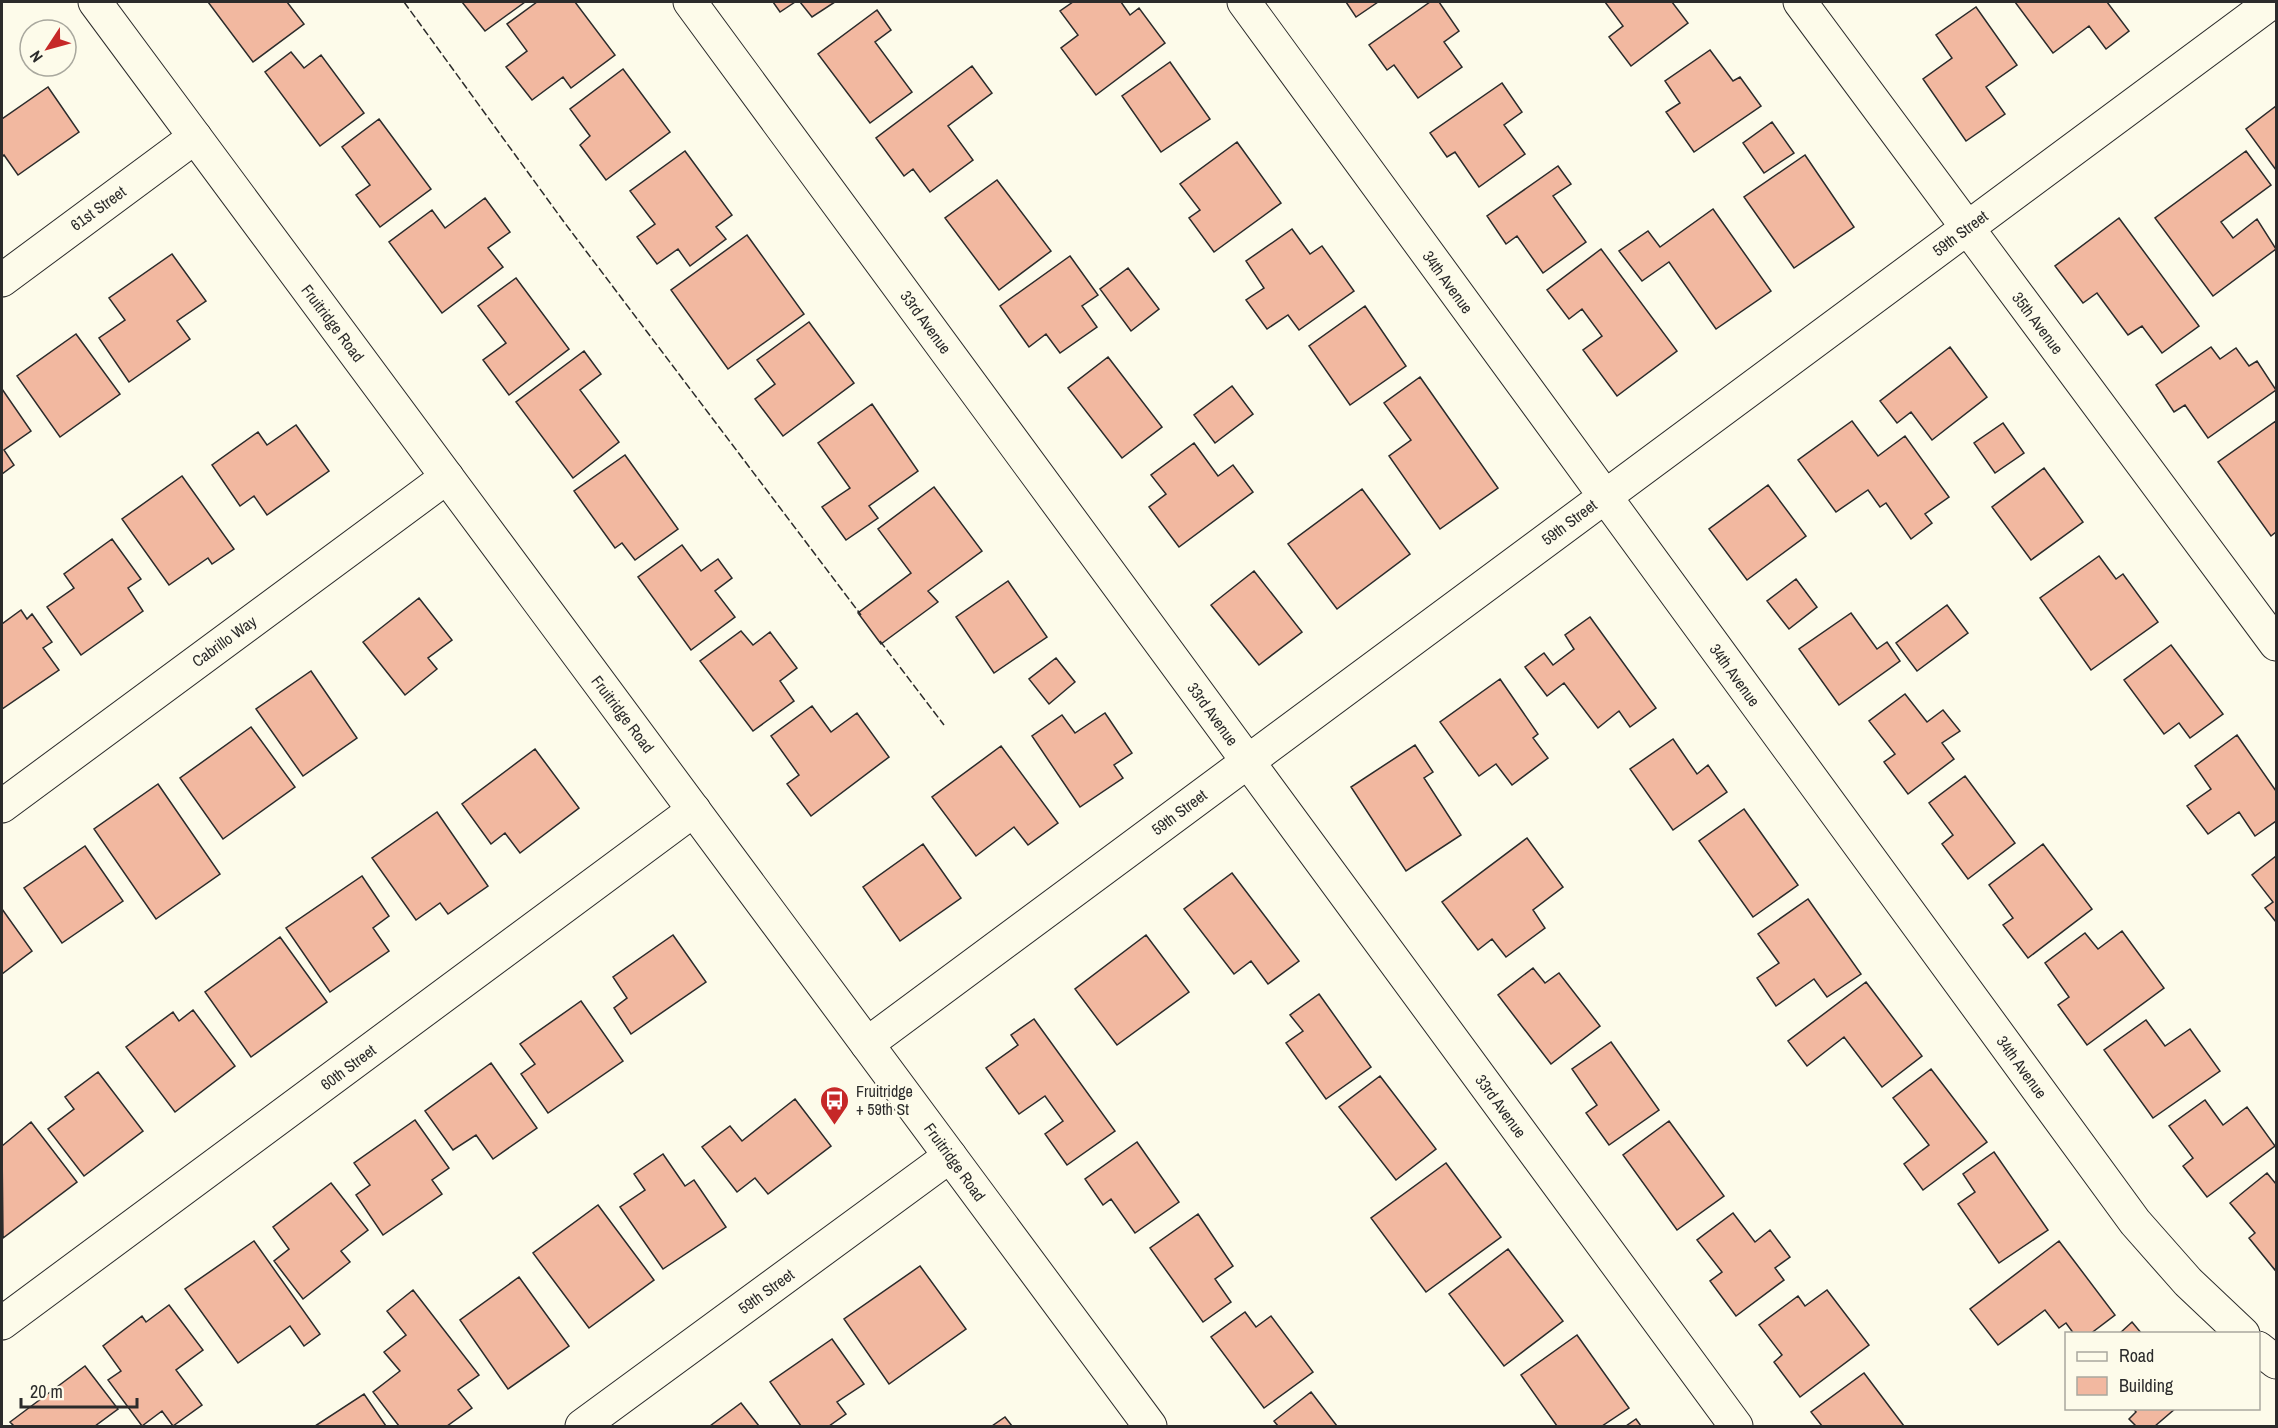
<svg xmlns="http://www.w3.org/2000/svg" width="2278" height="1428" viewBox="0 0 2278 1428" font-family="'Archivo Narrow',sans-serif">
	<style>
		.building { fill: #f2b8a0; stroke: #2b2b2b; stroke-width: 1.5 }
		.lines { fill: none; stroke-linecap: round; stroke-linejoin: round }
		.minor-casing { stroke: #2b2b2b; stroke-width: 35 }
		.major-casing { stroke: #2b2b2b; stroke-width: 35 }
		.minor { stroke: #fdfbea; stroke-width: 33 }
		.major { stroke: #fdfbea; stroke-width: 33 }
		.fence { stroke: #2b2b2b; stroke-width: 1.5; stroke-dasharray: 8 3; stroke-linecap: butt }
		.labels { text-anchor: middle; stroke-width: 4.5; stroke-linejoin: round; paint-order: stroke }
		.street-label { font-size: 16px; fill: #2b2b2b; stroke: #fdfbea }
		.poi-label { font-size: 16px; fill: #2b2b2b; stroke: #fdfbea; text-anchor: start }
	</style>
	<rect width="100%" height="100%" fill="#fdfbea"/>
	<path class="building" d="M208 2H287L304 24 253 62Z
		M462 2H525L485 31Z
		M537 2H575L615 55 571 88 563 77 532 100 506 67 527 51 507 24Z
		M773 2H795L780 12Z
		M800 2H835L812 17Z
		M1073 2H1121L1130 15 1139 8 1165 43 1096 95 1061 48 1078 35 1060 11Z
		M1346 2H1378L1356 17Z
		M1430 2H1439L1459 31 1444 42 1462 67 1418 98 1394 65 1387 70 1369 45Z
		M1605 2H1672L1688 23 1631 66 1609 37 1623 26Z
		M2015 2H2107L2129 31 2106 49 2089 26 2053 53Z
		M1976 7 2017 65 1986 87 2005 114 1966 141 1923 79 1952 58 1936 35Z
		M877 10 891 30 875 42 912 92 870 123 818 54Z
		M1710 50 1733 81 1740 77 1761 106 1694 152 1666 112 1680 103 1665 81Z
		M291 52 304 68 321 55 364 113 320 146 265 72Z
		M1170 62 1210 119 1161 152 1122 96Z
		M972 66 992 93 948 126 973 160 930 192 913 169 904 176 876 138Z
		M623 69 670 132 606 180 580 145 590 136 570 109Z
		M1502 83 1522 112 1504 125 1525 154 1479 187 1455 152 1447 157 1430 133Z
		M48 87 79 132 18 175 4 155 2 157V119Z
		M2276 106V170L2246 129Z
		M379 119 431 189 380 227 356 195 370 185 342 147Z
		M1772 122 1794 153 1764 173 1743 143Z
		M1237 142 1281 203 1214 252 1189 218 1200 210 1180 184Z
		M685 151 732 215 716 227 726 239 690 266 678 249 657 264 637 237 655 224 630 191Z
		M2246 151 2271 185 2221 222 2233 238 2257 219 2276 249 2213 296 2155 218Z
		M1805 155 1854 227 1794 268 1744 197Z
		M1558 166 1571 184 1553 196 1586 242 1543 273 1517 236 1506 244 1487 216Z
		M997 180 1051 251 999 290 945 218Z
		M485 198 510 232 488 248 503 267 442 313 389 242 432 210 445 228Z
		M1713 209 1771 291 1716 329 1669 262 1642 281 1619 251 1648 231 1660 247Z
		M2119 218 2199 326 2162 353 2142 326 2128 335 2097 293 2083 303 2055 266Z
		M1292 229 1310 254 1322 246 1354 291 1299 330 1288 315 1267 329 1246 300 1264 288 1246 261Z
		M747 235 804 314 728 369 671 290Z
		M1601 249 1677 351 1617 396 1583 350 1602 336 1582 309 1569 319 1547 290Z
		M172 254 206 301 177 321 190 339 129 382 99 338 125 320 109 298Z
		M1070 256 1098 295 1082 306 1097 327 1060 353 1046 334 1029 347 1000 306Z
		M1128 268 1159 309 1131 331 1100 289Z
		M516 278 569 349 509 395 483 360 506 343 478 306Z
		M1365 306 1406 366 1350 405 1309 346Z
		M809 322 854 383 783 436 755 399 775 384 757 360Z
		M76 334 120 394 60 437 17 376Z
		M1950 347 1987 397 1932 440 1911 412 1897 423 1880 401Z
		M2211 347 2220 359 2236 348 2249 366 2257 361 2276 390 2208 438 2185 405 2174 412 2156 385Z
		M584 351 601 374 580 390 619 442 573 478 516 402Z
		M1108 357 1162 427 1122 458 1068 388Z
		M1420 377 1498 488 1440 529 1389 456 1411 440 1384 403Z
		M1232 386 1253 414 1215 443 1194 415Z
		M2 389 31 431 4 450 14 465 2 474Z
		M872 404 918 471 869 506 878 518 846 540 822 507 850 488 818 443Z
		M1852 421 1878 456 1905 436 1949 497 1925 514 1932 523 1911 539 1886 503 1880 507 1868 490 1836 512 1798 460Z
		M2276 421V532L2271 536 2218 462Z
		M2003 423 2024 453 1995 473 1974 443Z
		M296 425 329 471 267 515 254 496 240 506 212 465 258 432 267 445Z
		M1194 443 1218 476 1233 465 1253 492 1179 547 1149 507 1166 494 1151 475Z
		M625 455 678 529 635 560 622 543 615 548 574 491Z
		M2044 468 2083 522 2031 560 1992 507Z
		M182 476 234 549 212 564 208 558 169 585 122 519Z
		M1768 485 1806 536 1747 580 1709 529Z
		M934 487 982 551 928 591 938 602 881 644 858 613 911 573 878 529Z
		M1362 489 1410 554 1337 609 1288 544Z
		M112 539 141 579 128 588 143 611 81 655 47 607 74 588 64 574Z
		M682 545 701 571 718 559 732 578 715 591 735 617 691 650 638 577Z
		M2099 556 2116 579 2123 574 2158 622 2091 670 2040 598Z
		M1254 571 1302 632 1259 665 1211 605Z
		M1796 579 1817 607 1789 629 1767 601Z
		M1008 581 1047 637 994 673 956 617Z
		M419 598 452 640 428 658 437 669 405 695 363 642Z
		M1947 605 1968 633 1917 671 1896 643Z
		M21 610 27 619 32 614 52 642 43 648 59 670 2 709V624Z
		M1851 613 1877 649 1887 642 1900 661 1839 705 1799 649Z
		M1590 617 1656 708 1630 727 1619 711 1598 728 1564 683 1547 696 1525 667 1544 653 1553 665 1574 649 1565 635Z
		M741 631 753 645 770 632 797 668 780 681 794 701 753 731 700 661Z
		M2171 645 2223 714 2190 738 2179 723 2164 734 2124 680Z
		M1056 658 1075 682 1049 704 1029 679Z
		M311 671 357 738 303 776 256 709Z
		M1500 679 1538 734 1533 738 1548 758 1512 785 1496 764 1479 776 1440 722Z
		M1905 694 1927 722 1943 710 1960 731 1942 743 1954 759 1908 794 1884 762 1895 754 1869 721Z
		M812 706 831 732 857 713 889 757 811 816 787 784 799 775 771 736Z
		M1105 713 1132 753 1114 765 1123 778 1080 807 1032 736 1062 715 1075 733Z
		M251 727 295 787 223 839 180 778Z
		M2237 735 2276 791V821L2255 836 2239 812 2208 834 2187 806 2211 789 2195 766Z
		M1673 739 1697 774 1708 765 1727 792 1673 830 1630 769Z
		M1415 745 1433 772 1424 778 1461 835 1406 871 1351 787Z
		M1001 746 1058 823 1028 845 1014 827 976 856 932 797Z
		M535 749 579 808 520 853 505 833 491 844 462 804Z
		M1965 776 2015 843 1968 879 1942 844 1953 835 1929 803Z
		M158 784 220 874 156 919 94 829Z
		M1744 809 1798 885 1753 917 1699 841Z
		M437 812 488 886 448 914 440 903 416 920 372 858Z
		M1527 838 1563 887 1533 910 1545 928 1506 957 1492 939 1478 950 1442 902Z
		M923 844 961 898 900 941 863 887Z
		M2043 844 2092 909 2028 958 2003 925 2013 918 1989 885Z
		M85 846 123 901 62 943 24 888Z
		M2276 856V922L2265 908 2273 902 2252 875Z
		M1232 873 1299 961 1268 984 1251 961 1234 974 1184 909Z
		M362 876 389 916 373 928 389 951 330 992 286 928Z
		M1808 899 1861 974 1827 997 1814 979 1776 1006 1757 978 1779 963 1758 934Z
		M2 909 32 951 2 974Z
		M2122 931 2164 988 2087 1045 2058 1005 2069 997 2045 963 2085 933 2098 949Z
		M673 935 706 982 631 1034 614 1008 627 998 613 977Z
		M1146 935 1189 992 1117 1045 1075 989Z
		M280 937 327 1002 251 1057 205 992Z
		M1533 968 1545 983 1559 973 1600 1026 1551 1064 1498 995Z
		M1866 982 1922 1056 1882 1087 1844 1037 1807 1066 1788 1041Z
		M1319 994 1371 1067 1326 1099 1286 1043 1303 1031 1290 1015Z
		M581 1001 623 1061 548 1113 521 1074 535 1064 520 1044Z
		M193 1010 235 1066 175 1112 126 1047 173 1012 179 1021Z
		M1034 1019 1115 1131 1067 1165 1045 1134 1063 1121 1045 1096 1019 1114 986 1068 1018 1045 1011 1035Z
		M2146 1020 2165 1046 2190 1029 2220 1071 2153 1118 2104 1050Z
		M1611 1042 1659 1110 1609 1145 1586 1113 1597 1105 1572 1069Z
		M491 1063 537 1128 493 1159 476 1135 453 1150 425 1111Z
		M1931 1069 1987 1142 1923 1190 1904 1164 1929 1145 1893 1098Z
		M98 1072 143 1131 84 1176 48 1129 74 1109 65 1097Z
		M1380 1076 1436 1149 1396 1180 1339 1107Z
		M795 1099 831 1146 768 1194 755 1178 737 1192 702 1147 730 1126 742 1141Z
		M2205 1100 2223 1125 2247 1107 2275 1146 2207 1197 2183 1166 2193 1158 2169 1126Z
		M415 1120 449 1168 432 1180 442 1194 383 1235 356 1195 370 1185 354 1163Z
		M1669 1121 1724 1196 1677 1230 1623 1155Z
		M31 1122 77 1182 3 1238 2 1146Z
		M1137 1142 1179 1202 1135 1233 1111 1199 1103 1205 1085 1179Z
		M1994 1152 2048 1230 1999 1263 1958 1204 1975 1192 1963 1174Z
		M663 1154 685 1186 694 1180 726 1227 663 1269 620 1207 645 1190 634 1174Z
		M1446 1163 1501 1237 1426 1292 1371 1218Z
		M2267 1173 2276 1184V1268L2275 1270 2249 1238 2255 1233 2230 1203Z
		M331 1183 368 1230 341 1251 350 1262 303 1299 274 1261 289 1249 273 1227Z
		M598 1205 654 1280 589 1328 533 1253Z
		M1733 1213 1755 1242 1770 1230 1790 1257 1775 1268 1784 1280 1736 1316 1710 1281 1722 1272 1697 1240Z
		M1198 1214 1233 1266 1215 1279 1231 1302 1203 1322 1150 1248Z
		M254 1241 320 1334 304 1346 290 1326 238 1363 185 1289Z
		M2059 1241 2115 1315 2090 1334H2074L2066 1323 2059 1328 2045 1310 1998 1345 1970 1309Z
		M1508 1249 1563 1321 1504 1366 1449 1294Z
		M920 1266 966 1329 889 1384 844 1319Z
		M519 1277 569 1346 508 1389 460 1320Z
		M413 1290 479 1375 458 1390 472 1408 447 1426H399L373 1392 400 1371 384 1352 406 1335 387 1311Z
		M1827 1290 1869 1345 1800 1397 1774 1362 1782 1355 1759 1325 1798 1296 1805 1306Z
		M169 1305 203 1350 176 1370 202 1405 173 1426 162 1411 142 1426 108 1380 121 1371 103 1346 142 1316 146 1322Z
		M1245 1312 1256 1327 1271 1316 1313 1372 1264 1408 1211 1337Z
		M2132 1322 2142 1334H2119Z
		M1577 1335 1629 1408 1602 1426H1557L1521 1375Z
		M832 1339 864 1384 837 1402 846 1414 829 1426H801L770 1382Z
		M85 1366 118 1409 95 1426H14L10 1422Z
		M1864 1373 1904 1426H1822L1811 1412Z
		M1311 1392 1337 1426H1278L1274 1421Z
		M364 1394 386 1426H315Z
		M741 1403 759 1426H710Z
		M2133 1408H2176L2155 1426H2136L2129 1419 2136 1412Z
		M1005 1417 1012 1426H992Z
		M1636 1419 1641 1426H1626Z"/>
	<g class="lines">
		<defs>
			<path id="minor" d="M690 2 1736 1426
				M1244 2 2135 1222 2188 1282 2243 1334
				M1800 2 2276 644
				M2 280 195 137
				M2 806 447 477
				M867 1044 2272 2
				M2 1323 694 810
				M2258 1348 2276 1362
				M582 1426 950 1156"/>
			<path id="major" d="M95 2 1150 1426"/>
		</defs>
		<use href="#minor" class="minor-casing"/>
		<use href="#major" class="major-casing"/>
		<use href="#minor" class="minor"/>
		<use href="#major" class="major"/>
		<path class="fence" d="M404 2 564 222 861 615
			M880 641 944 725"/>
	</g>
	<defs>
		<symbol id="bus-pin" viewBox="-11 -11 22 30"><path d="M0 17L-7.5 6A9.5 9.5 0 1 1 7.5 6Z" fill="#c62828" stroke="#fdfbea"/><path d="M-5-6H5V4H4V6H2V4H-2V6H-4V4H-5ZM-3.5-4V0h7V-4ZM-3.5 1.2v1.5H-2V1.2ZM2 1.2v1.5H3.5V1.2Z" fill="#fff"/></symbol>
	</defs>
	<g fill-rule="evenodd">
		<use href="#bus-pin" x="818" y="1084" width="33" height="45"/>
	</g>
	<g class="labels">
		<g class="street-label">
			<text transform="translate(98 208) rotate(-36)" y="6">61st Street</text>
			<text transform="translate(1960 233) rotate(-37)" y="6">59th Street</text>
			<text transform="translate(1448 282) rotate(54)" y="6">34th Avenue</text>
			<text transform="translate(926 322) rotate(54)" y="6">33rd Avenue</text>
			<text transform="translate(333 323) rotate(53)" y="6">Fruitridge Road</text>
			<text transform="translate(2038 323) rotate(53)" y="6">35th Avenue</text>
			<text transform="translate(1569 522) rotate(-37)" y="6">59th Street</text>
			<text transform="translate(224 641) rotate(-36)" y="6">Cabrillo Way</text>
			<text transform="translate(1735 675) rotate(54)" y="6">34th Avenue</text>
			<text transform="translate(623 714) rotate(53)" y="6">Fruitridge Road</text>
			<text transform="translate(1213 714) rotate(54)" y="6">33rd Avenue</text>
			<text transform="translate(1179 812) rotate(-37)" y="6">59th Street</text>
			<text transform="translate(348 1067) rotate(-37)" y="6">60th Street</text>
			<text transform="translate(2022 1067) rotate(54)" y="6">34th Avenue</text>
			<text transform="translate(1501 1106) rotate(54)" y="6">33rd Avenue</text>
			<text transform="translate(955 1162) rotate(54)" y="6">Fruitridge Road</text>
			<text transform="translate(766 1291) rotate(-36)" y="6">59th Street</text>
		</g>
		<g class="poi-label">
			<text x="856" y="1097">Fruitridge<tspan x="856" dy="18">+ 59th St</tspan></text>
		</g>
	</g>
	<rect width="2278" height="1428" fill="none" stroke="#2b2b2b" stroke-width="6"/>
	<rect x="2065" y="1332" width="195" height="78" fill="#fdfbea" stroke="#a9a89e" stroke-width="1.5"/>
	<rect x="2077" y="1352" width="30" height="9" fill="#fdfbea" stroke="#a9a89e" stroke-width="1.5"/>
	<text x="2119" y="1362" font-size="18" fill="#2b2b2b">Road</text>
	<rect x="2077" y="1377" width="30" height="18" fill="#f2b8a0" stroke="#a9a89e" stroke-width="1.5"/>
	<text x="2119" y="1392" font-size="18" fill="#2b2b2b">Building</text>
	<g transform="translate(48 48) rotate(234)"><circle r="28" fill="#fdfbea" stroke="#a9a89e" stroke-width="1.5"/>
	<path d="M0-4.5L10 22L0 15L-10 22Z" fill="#c62828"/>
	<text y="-9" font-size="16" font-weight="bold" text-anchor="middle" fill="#2b2b2b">N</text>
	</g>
	<path d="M21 1398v9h116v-9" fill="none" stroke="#2b2b2b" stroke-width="3"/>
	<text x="30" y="1398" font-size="18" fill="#2b2b2b" stroke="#fdfbea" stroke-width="4.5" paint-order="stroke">20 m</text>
</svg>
